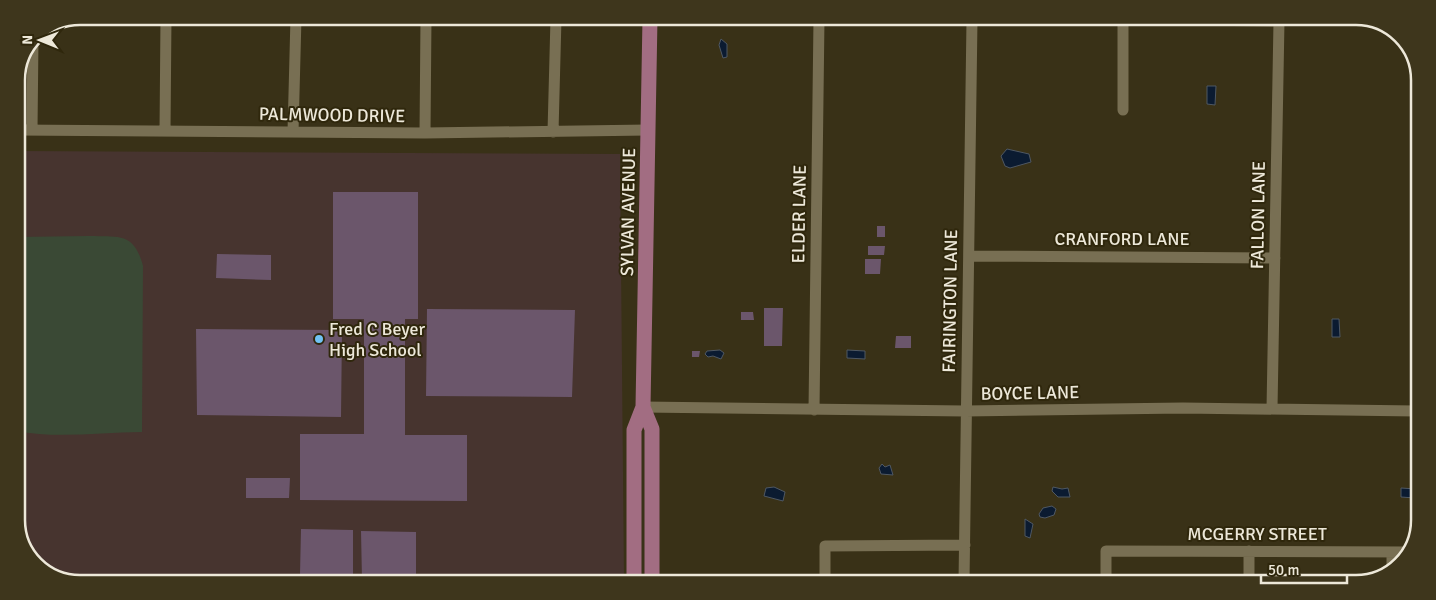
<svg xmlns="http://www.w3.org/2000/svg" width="1436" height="600" viewBox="0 0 1436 600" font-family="Signika,sans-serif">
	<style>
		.education { fill: #47342f }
		.green { fill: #3a4935 }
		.water { fill: #0b1b31; stroke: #4f5863 }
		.building { fill: #6b566b }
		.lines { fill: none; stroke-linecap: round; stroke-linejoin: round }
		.minor { stroke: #786f53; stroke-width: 11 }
		.major { stroke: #a26d82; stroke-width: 15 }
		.poi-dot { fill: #70c2f4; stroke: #2f270c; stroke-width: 2 }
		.labels { text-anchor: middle; stroke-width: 4; stroke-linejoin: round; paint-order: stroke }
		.street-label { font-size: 18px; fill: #ede8d9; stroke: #2f270c }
		.poi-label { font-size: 18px; fill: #ede8d9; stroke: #2f270c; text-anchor: start }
		.rim { fill: none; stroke: #ede8d9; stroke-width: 2.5 }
	</style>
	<rect width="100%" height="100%" fill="#393117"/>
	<path class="education" d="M16 151 620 154 624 581 56 579 29 559 16 524Z"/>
	<path class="green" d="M89 236C119 237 134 232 143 266L142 432C100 432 58 439 16 431V237Z"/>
	<path class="water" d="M721 39 727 44V57L723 58 719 45Z
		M1207 86H1216L1215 105 1207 104Z
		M1007 149 1029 154 1031 162 1010 168 1005 166 1001 156Z
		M1332 319H1339L1340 337H1332Z
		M720 350 724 353 721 359 713 356 708 357 705 354 707 351Z
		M847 350 865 351V359L847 358Z
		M882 464 885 467 890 465 893 475 881 474 879 468Z
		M774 487 785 492 783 501 764 496 766 488Z
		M1053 487 1062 489 1068 488 1070 497H1058L1052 491Z
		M1401 488 1416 489 1415 498 1401 497Z
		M1052 506 1056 509 1054 515 1045 518 1040 517 1039 514 1043 508Z
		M1025 519 1033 524 1030 538 1025 536Z"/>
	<path class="building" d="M333 192H418V319H405V435H467V501L300 500V434H364V319H333Z
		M877 226H885V237H877Z
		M868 246H885L884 255H868Z
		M217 254 271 255V280L216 278Z
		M865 259H881L880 274H865Z
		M764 308H783L782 346H764Z
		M427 309 575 310 572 397 426 396Z
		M741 312H753L754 320H741Z
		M196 329 342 330 341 417 197 415Z
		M896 336H911V348H895Z
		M692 351H700L699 357H692Z
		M246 478H290L289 498H246Z
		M301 529 353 530V574H300Z
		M361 531 416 532V580H362Z"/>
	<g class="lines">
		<path class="minor" d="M1193 20 1279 21
			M1123 110V20
			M16 130 425 133 648 130
			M32 130 33 39
			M165 131 166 17
			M293 132 296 17
			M553 132 556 18
			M425 133 426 18
			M969 256 1275 258
			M643 407 965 411 1183 408 1416 411
			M1272 409 1279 21
			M814 410 819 19
			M1392 573V552
			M825 582V546L965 545
			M964 582 972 20
			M1106 583V551L1408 552
			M1249 583V551"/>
		<path class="major" d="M643 407 652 429V581
			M634 581V430L643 407 650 18"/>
	</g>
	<circle class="poi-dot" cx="319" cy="339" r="5"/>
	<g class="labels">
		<g class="street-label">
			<text transform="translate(332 115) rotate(1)" y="6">PALMWOOD DRIVE</text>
			<text transform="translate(628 212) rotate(-89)" y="6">SYLVAN AVENUE</text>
			<text transform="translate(799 214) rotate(-89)" y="6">ELDER LANE</text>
			<text transform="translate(1258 215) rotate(-89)" y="6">FALLON LANE</text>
			<text x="1122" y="245">CRANFORD LANE</text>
			<text transform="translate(950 301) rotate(-89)" y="6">FAIRINGTON LANE</text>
			<text transform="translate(1030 393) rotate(-1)" y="6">BOYCE LANE</text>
			<text x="1257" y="540">MCGERRY STREET</text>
		</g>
		<g class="poi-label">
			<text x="329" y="335">Fred C Beyer<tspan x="329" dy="21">High School</tspan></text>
		</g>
	</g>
	<path d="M0 0H1436V600H0ZM80 25H1356A55 55 0 0 1 1411 80V520A55 55 0 0 1 1356 575H80A55 55 0 0 1 25 520V80A55 55 0 0 1 80 25Z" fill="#3e361c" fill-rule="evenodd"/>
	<path class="rim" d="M80 25H1356A55 55 0 0 1 1411 80V520A55 55 0 0 1 1356 575H80A55 55 0 0 1 25 520V80A55 55 0 0 1 80 25Z"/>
	<g transform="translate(40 40) rotate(271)" stroke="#2f270c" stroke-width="4" paint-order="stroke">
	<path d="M0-4L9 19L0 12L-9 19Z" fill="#ede8d9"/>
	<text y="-8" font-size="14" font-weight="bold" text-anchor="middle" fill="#ede8d9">N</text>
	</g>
	<path d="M1261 575v8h86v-8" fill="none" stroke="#ede8d9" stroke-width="2.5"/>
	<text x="1268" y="575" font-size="15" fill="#ede8d9" stroke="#2f270c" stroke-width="4" paint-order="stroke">50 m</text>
</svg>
